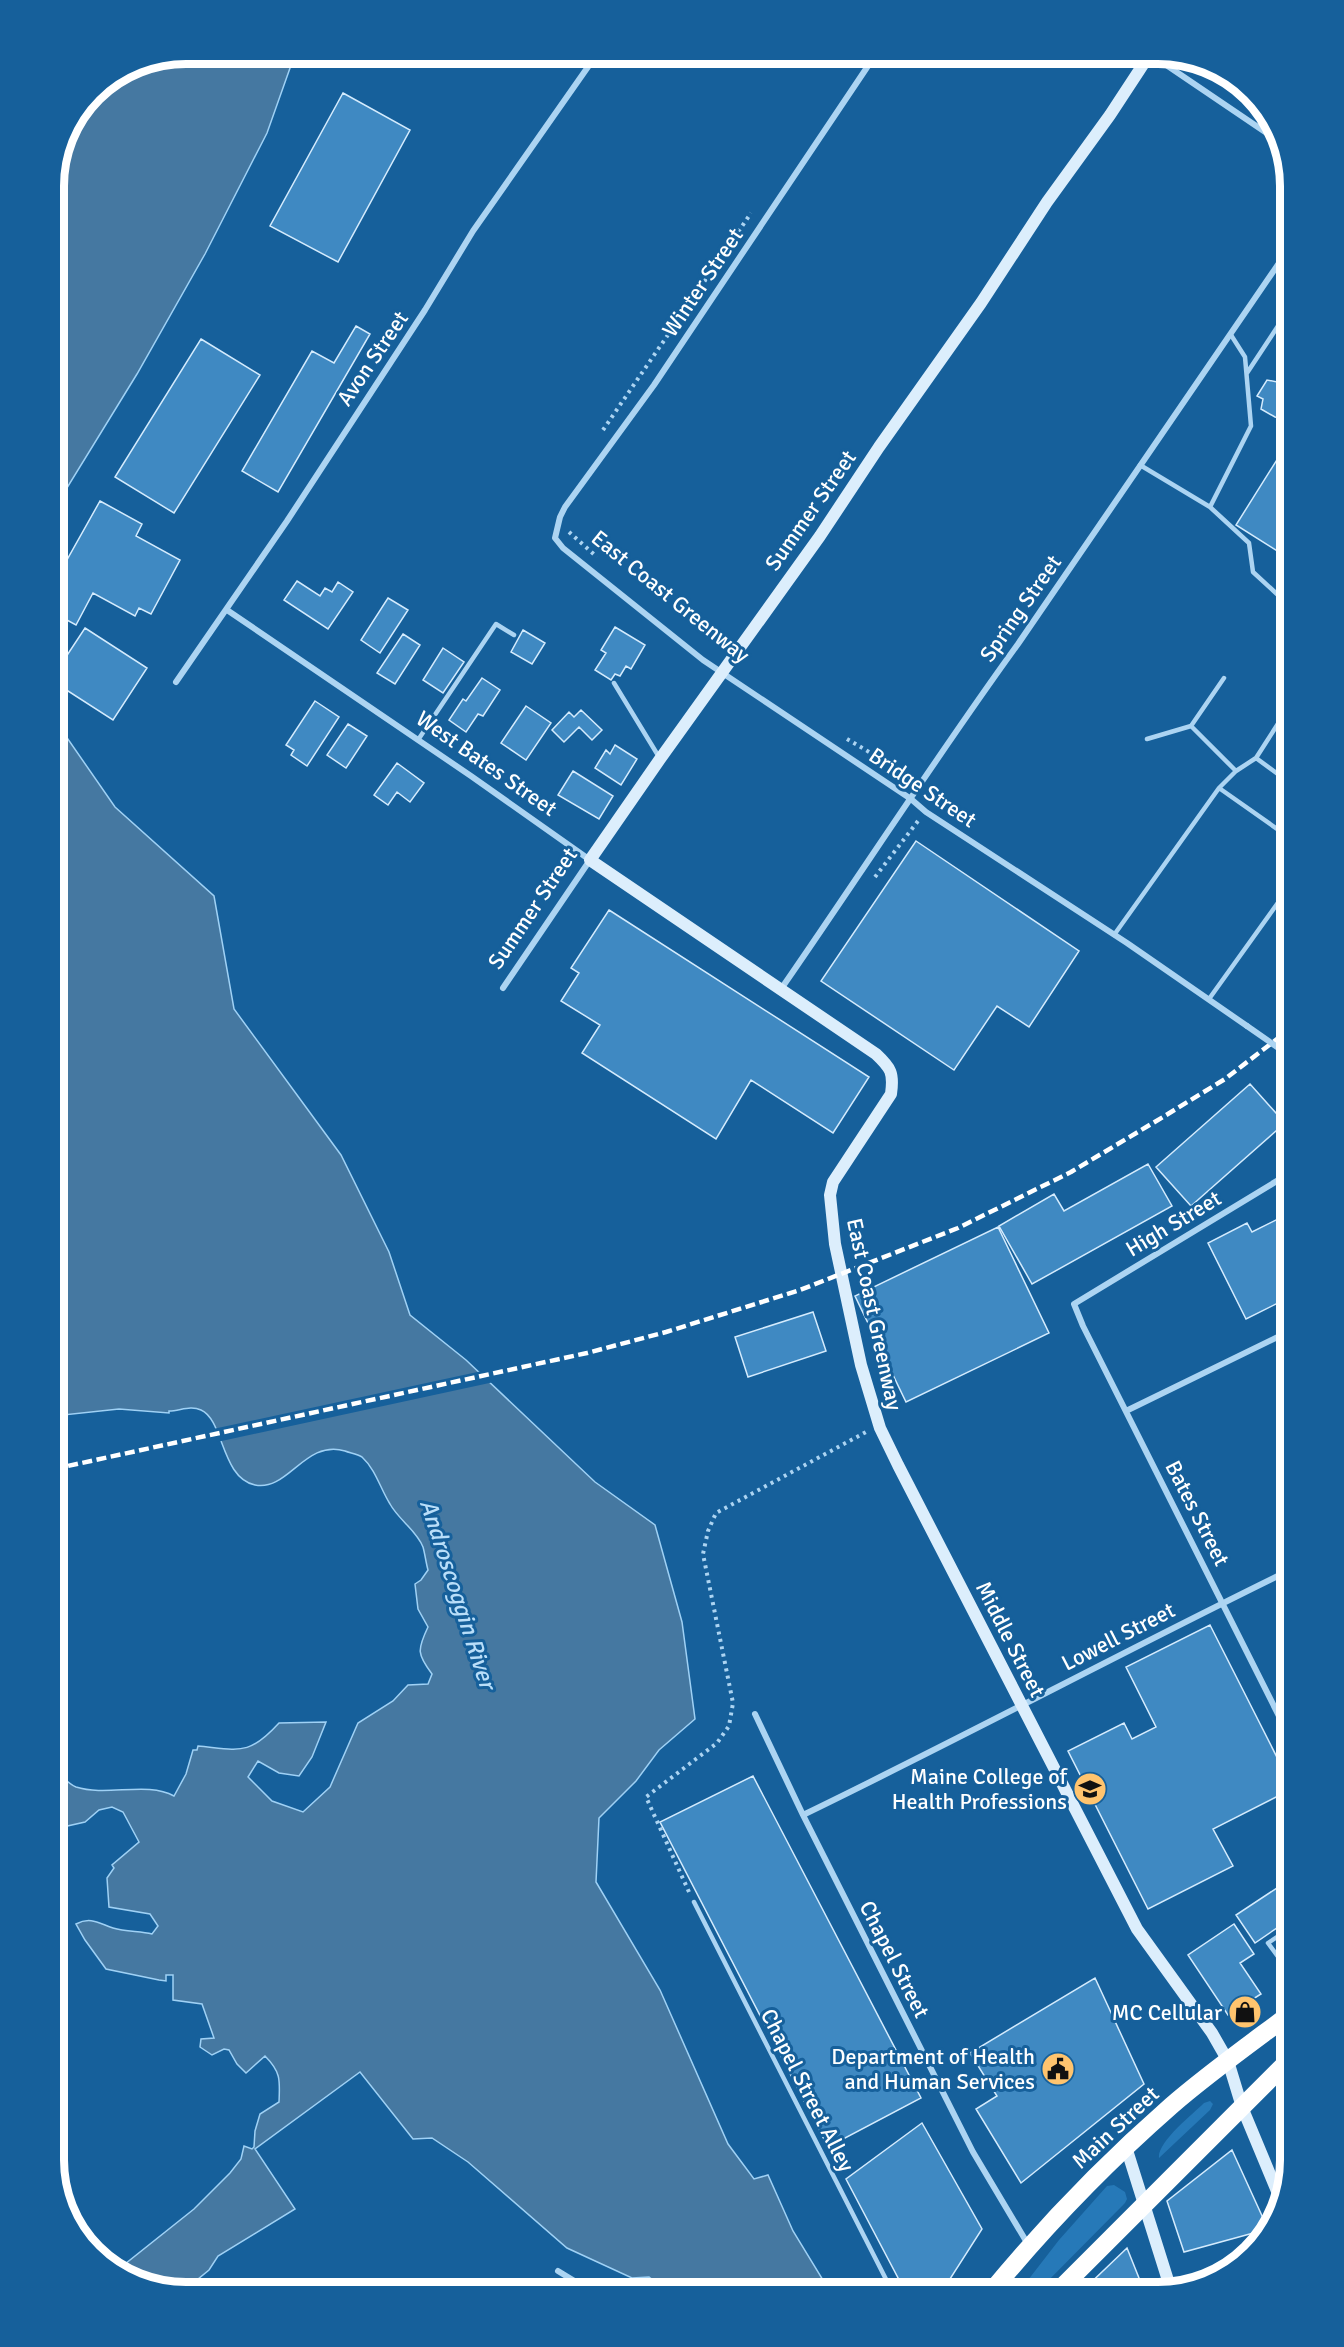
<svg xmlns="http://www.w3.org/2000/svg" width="1344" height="2347" viewBox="0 0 1344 2347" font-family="Signika,sans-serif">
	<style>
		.green { fill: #2679b8 }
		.water { fill: #4578a1; stroke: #9fd1f5; stroke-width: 1.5 }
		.pier { fill: #16609b }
		.building { fill: #3f89c2; stroke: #d4ebfd; stroke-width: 1.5 }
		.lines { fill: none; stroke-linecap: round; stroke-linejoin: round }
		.path { stroke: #acd4f2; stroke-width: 4; stroke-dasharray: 3 4.5; stroke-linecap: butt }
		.lane { stroke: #acd4f2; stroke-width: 4.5 }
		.street { stroke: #acd4f2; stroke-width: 6 }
		.secondary { stroke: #dceefc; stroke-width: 12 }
		.highway { stroke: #fff; stroke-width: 18 }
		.rail { stroke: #fff; stroke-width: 4.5; stroke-dasharray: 10 4.5; stroke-linecap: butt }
		.street-bridge { stroke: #acd4f2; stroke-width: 6 }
		.labels { text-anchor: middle; stroke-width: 6; stroke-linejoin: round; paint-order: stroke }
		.street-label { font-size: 22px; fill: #fff; stroke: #16609b }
		.poi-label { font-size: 22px; fill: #fff; stroke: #16609b; text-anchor: end }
		.water-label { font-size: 24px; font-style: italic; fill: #b9def9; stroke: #16609b }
		.rim { fill: none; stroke: #fff; stroke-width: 8 }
	</style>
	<rect width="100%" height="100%" fill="#16609b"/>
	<path class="green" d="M1210 2101 1213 2104 1210 2110 1159 2158C1157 2142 1193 2114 1204 2103Z
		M1114 2185 1125 2192 1127 2199 1125 2203 1036 2293H1018L1059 2240 1107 2186Z"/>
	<path class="water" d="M186 54H295L267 133 205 254 137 374 54 509V178L64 135 93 92 136 64Z
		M54 719 115 807 214 896 234 1009 341 1155 389 1252 410 1315 466 1360 595 1482 655 1525 682 1622 695 1719 659 1750 636 1781 599 1818 596 1882 660 1990 728 2144 754 2179 768 2175 793 2231 823 2280 828 2293H669L649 2277 632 2278 567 2248 468 2162 432 2138 413 2139 360 2072 255 2149 295 2209 218 2256 209 2270 181 2293 115 2272 194 2209 230 2173 241 2159 244 2146 252 2149 254 2147 255 2131 260 2114 279 2102C280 2080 281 2072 265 2056L246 2073 237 2064 229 2050 224 2049 212 2055 200 2047 201 2039 214 2038 202 2004 173 2000V1975H166V1981L159 1980 106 1969 85 1940 76 1924C91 1916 100 1924 113 1928 126 1932 140 1931 152 1934L158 1926 150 1914 109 1907 107 1878 114 1868 112 1865 139 1842 123 1812 112 1807 99 1810 85 1822 54 1829V1769C60 1774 68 1784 76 1787 107 1797 147 1781 174 1796L186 1774 193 1750H197L198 1746C240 1750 249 1756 279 1723L326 1722 312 1757 299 1776 279 1773 258 1761 248 1777 272 1801 303 1812 330 1787 358 1723 393 1701 408 1685 428 1684 432 1674C417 1654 417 1650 428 1627L418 1609 415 1584 421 1580 428 1570C426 1563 425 1554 423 1547 417 1531 398 1519 390 1504 380 1488 376 1470 362 1457 357 1454 350 1453 345 1451 305 1439 288 1492 255 1485 221 1478 224 1420 201 1410 190 1405 180 1411 169 1411V1413L119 1409 54 1416Z"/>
	<path class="pier" d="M482 1371 494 1382 217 1442 213 1429Z"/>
	<path class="building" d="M343 93 410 130 338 262 270 226Z
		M356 326 370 334 278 492 242 471 312 351 334 363Z
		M201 339 260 375 174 513 115 477Z
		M1283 371 1290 376V420L1275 417 1261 409 1263 399 1257 396 1267 380 1277 382Z
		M1290 439V559L1236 525Z
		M100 501 142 524 136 536 180 560 151 614 139 608 135 616 93 593 76 625 54 613V583Z
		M297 581 320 596 325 588 332 592 338 582 353 592 328 629 284 600Z
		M388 598 408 610 380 653 361 640Z
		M615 627 645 645 631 669 626 666 620 676 615 674 611 680 595 670 606 653 601 650Z
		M85 628 147 668 113 720 54 682V675Z
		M523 630 545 643 532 664 511 652Z
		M403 634 420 645 395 684 377 673Z
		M443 648 464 662 443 693 423 680Z
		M482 678 500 690 483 716 478 714 466 732 449 720 463 699 466 701Z
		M315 701 339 717 307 766 291 755 294 750 286 745Z
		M526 706 551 723 526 760 501 743Z
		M581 710 602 730 592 740 579 727 564 742 552 730 569 712 574 717Z
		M348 724 367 736 346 768 327 755Z
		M1290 737V758L1281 752Z
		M615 745 637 759 621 785 595 768 606 750 610 754Z
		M397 763 424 783 410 802 397 792 388 805 374 795Z
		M573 771 613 796 599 819 558 795Z
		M916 841 1079 951 1029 1027 997 1006 954 1070 821 981Z
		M609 910 869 1077 833 1133 751 1080 716 1139 582 1053 600 1025 561 1001 579 973 571 968Z
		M1250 1084 1285 1123 1191 1206 1156 1167Z
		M1148 1164 1172 1206 1032 1284 999 1226 1054 1194 1064 1211Z
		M1290 1213V1290L1288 1292 1290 1297 1246 1319 1208 1243 1247 1223 1252 1232Z
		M998 1227 1049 1333 906 1402 855 1296Z
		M813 1312 826 1351 748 1377 735 1337Z
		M1210 1625 1290 1783V1790L1213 1829 1233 1866 1148 1909 1068 1751 1124 1723 1132 1739 1156 1727 1126 1667Z
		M753 1776 921 2098 828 2147 660 1822Z
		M1286 1882 1290 1888V1919L1255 1943 1236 1915Z
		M1234 1924 1254 1954 1240 1963 1261 1994 1228 2015 1188 1955Z
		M1290 1924V1949L1278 1931Z
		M1095 1978 1144 2084 1021 2183 976 2109 997 2096 970 2053Z
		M1290 2093V2114L1283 2098Z
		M922 2123 982 2229 941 2293H906L846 2179Z
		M1232 2150 1268 2229 1184 2252 1167 2201Z
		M1127 2248 1145 2293H1080Z"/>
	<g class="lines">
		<path class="path" d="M603 430 751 213
			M569 532 597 557
			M847 739 910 776
			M929 788 939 795 932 803
			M875 877 918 821
			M689 1892 646 1797 717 1743 729 1726 733 1703 703 1554 708 1531 716 1513 866 1432"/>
		<path class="lane" d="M1247 373 1278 326 1290 335
			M1140 465 1210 507 1249 543 1253 572 1290 606
			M1210 507 1251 426 1245 357 1231 335
			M1224 678 1191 726 1236 771
			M614 683 659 757
			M1147 739 1191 726
			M418 740 496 624 514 635
			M1290 783 1256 758 1290 705
			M1219 788 1236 771 1256 758
			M1114 935 1219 788 1290 838
			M1209 999 1290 886
			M1290 1834 1288 1831 1290 1827
			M694 1902 893 2293
			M1279 1958 1268 1943 1280 1935
			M1290 1976 1279 1958 1290 1951"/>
		<path class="street" d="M876 54 654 385 565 507 560 517 555 538 563 548 703 660 911 799 926 812 1127 943 1247 1026
			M1150 54 1280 142
			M227 610 471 776 590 860 503 988
			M176 682 287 521 425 310 473 231 597 54
			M781 989C860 875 936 757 1018 644L1290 247
			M1126 1411 1290 1331
			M755 1714 803 1815 973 2152 1029 2246
			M1290 1738 1083 1326 1074 1304 1290 1173
			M803 1815C966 1736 1126 1650 1290 1570
			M558 2271 594 2293"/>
		<path class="secondary" d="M1150 54 1110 115 1047 202 981 303 879 447 820 536 660 759 590 860 876 1054C891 1068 894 1073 891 1094L833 1182 830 1195 835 1244 861 1365 880 1428 898 1465 1137 1929 1212 2033 1228 2061 1242 2107 1279 2196
			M1126 2147 1171 2290"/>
		<path class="highway" d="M990 2293C1045 2226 1106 2163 1171 2106 1209 2073 1250 2044 1290 2014
			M1056 2293 1290 2059"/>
		<path class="rail" d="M54 1469 587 1353 666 1332 800 1290 958 1228 1071 1172 1163 1117 1225 1079 1290 1029"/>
		<path class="street-bridge" d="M1247 1026 1290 1056"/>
	</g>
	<defs>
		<symbol id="university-disc" viewBox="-11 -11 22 22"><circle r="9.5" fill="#ffc46e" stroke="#16609b"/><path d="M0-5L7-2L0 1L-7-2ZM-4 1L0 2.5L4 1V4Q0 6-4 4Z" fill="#111"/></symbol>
		<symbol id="shop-disc" viewBox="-11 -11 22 22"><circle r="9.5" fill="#ffc46e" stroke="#16609b"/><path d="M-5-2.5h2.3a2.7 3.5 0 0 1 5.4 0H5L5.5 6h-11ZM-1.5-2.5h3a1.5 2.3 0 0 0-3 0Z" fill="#111"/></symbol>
		<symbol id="civic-disc" viewBox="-11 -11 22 22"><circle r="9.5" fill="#ffc46e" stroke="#16609b"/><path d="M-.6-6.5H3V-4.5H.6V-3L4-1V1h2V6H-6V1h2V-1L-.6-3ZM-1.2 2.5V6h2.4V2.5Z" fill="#111"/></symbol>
	</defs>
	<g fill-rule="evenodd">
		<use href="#university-disc" x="1071" y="1770" width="38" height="38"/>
		<use href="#shop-disc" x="1226" y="1993" width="38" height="38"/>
		<use href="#civic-disc" x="1039" y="2050" width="38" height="38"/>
	</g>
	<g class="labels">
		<g class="street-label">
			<text transform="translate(702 282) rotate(-56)" y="8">Winter Street</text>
			<text transform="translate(372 358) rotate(-56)" y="8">Avon Street</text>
			<text transform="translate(810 510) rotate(-55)" y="8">Summer Street</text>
			<text transform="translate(671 596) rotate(39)" y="8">East Coast Greenway</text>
			<text transform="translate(1020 608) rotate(-55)" y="8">Spring Street</text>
			<text transform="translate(487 763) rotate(35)" y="8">West Bates Street</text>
			<text transform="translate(923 787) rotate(34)" y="8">Bridge Street</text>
			<text transform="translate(532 908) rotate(-56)" y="8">Summer Street</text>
			<text transform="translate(1173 1223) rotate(-31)" y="8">High Street</text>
			<text transform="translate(875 1314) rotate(78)" y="8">East Coast Greenway</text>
			<text transform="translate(1198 1513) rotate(63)" y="8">Bates Street</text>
			<text transform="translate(1118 1636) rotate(-27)" y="8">Lowell Street</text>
			<text transform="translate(1011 1639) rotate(63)" y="8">Middle Street</text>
			<text transform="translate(895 1959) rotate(63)" y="8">Chapel Street</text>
			<text transform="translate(808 2090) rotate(63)" y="8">Chapel Street Alley</text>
			<text transform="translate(1115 2127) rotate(-43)" y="8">Main Street</text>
		</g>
		<g class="poi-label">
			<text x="1067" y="1784">Maine College of<tspan x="1067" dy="25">Health Professions</tspan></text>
			<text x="1222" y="2020">MC Cellular</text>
			<text x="1035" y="2064">Department of Health<tspan x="1035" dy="25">and Human Services</tspan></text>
		</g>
		<g class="water-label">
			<text transform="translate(458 1594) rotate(72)" y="8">Androscoggin River</text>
		</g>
	</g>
	<path d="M0 0H1344V2347H0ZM186 64H1158A122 122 0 0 1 1280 186V2160A122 122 0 0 1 1158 2282H186A122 122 0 0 1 64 2160V186A122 122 0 0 1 186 64Z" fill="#16609b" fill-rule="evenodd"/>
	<path class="rim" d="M186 64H1158A122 122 0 0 1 1280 186V2160A122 122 0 0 1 1158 2282H186A122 122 0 0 1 64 2160V186A122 122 0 0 1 186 64Z"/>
</svg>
